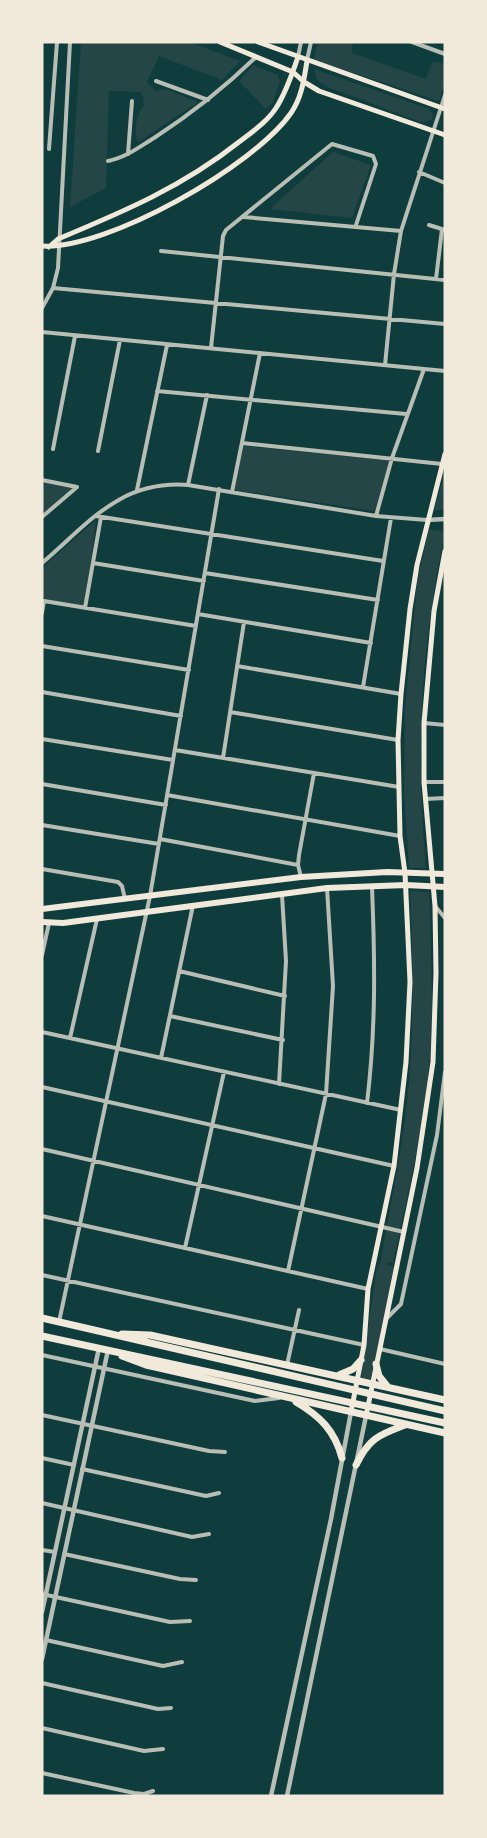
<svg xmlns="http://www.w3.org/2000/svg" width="487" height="1838" viewBox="0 0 487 1838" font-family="'Noto Sans',sans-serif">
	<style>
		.green { fill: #244646 }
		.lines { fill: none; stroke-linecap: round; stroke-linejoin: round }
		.minor { stroke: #b8beb3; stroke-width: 4 }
		.tertiary { stroke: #b8beb3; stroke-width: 4.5 }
		.secondary { stroke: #f1e9da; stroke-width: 5 }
		.primary { stroke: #f1e9da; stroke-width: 6 }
		.trunk { stroke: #f1e9da; stroke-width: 7 }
	</style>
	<rect width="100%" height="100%" fill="#0f3d3e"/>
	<path class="green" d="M81 42H189L240 61 222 80 159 56 147 82 156 91 165 89 198 102 140 141H137C134 129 137 114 144 105L143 97 140 92 109 91 106 188 70 207Z
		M317 42H353L352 53 426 79 433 61 445 64V82L439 101 314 60Z
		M253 65 278 75 280 81 273 102 266 109 239 81Z
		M314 69 429 109 433 114 432 119 423 123 325 86 317 79Z
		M333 152 371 165 352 218 270 209Z
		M243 446 389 460 375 511 235 490Z
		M445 472V510H434Z
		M42 481 75 487 42 516Z
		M96 520 86 609 42 603V568Z
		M429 529 445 532C421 645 415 753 426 868H409L404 792 405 709 417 583Z
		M410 891 429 892C431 942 433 992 431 1043 427 1117 408 1191 393 1263L387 1262 388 1265 395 1267 370 1381 361 1380 376 1272 381 1259C391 1201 404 1142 409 1083 414 1019 413 955 410 891Z"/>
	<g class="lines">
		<path class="minor" d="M412 42 445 54
			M298 57 301 42
			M307 60 311 42
			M156 81 208 100
			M49 149 57 42
			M128 154 132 101
			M108 161C125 158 139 147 154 138 191 114 224 88 256 57
			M419 172 445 183
			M244 217 401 231
			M429 225 445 230
			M161 251 445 280
			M436 279 442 229
			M53 288 445 324
			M42 308 53 288 58 268 70 42
			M42 332 445 371
			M211 348 223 236 226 230 332 144 373 156 376 164 356 225
			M385 365 394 274 401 231 445 95
			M157 391 406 414
			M242 443 442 464
			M53 449 75 336
			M98 451 120 340
			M42 480 77 487
			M188 485 207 395
			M137 490 167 345
			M232 492 260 353
			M96 516 383 561
			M376 516 392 458 424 369
			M42 517 77 487
			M42 563C89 523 120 480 188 485L376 516 427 520
			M93 563 204 581
			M205 573 378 600
			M85 608 101 517
			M42 613 44 601 196 626
			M198 614 371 643
			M42 646 189 670
			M237 666 401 694
			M363 687 391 518
			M42 692 181 716
			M230 712 398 740
			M424 723 445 725
			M42 739 173 760
			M175 750 399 787
			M223 758 244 622
			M424 782H445
			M42 784 166 805
			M167 795 400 836
			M425 799 445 798
			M42 825 159 844
			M160 839 298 865
			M42 869 118 882 122 886 125 899
			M301 877 298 865 299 855 314 773
			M435 906 445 918
			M42 955 49 923
			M179 971 285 996
			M170 1016 283 1040
			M42 1032 401 1110
			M70 1038 97 919
			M161 1058 193 905
			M279 1084 286 961 282 895
			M42 1087 394 1166
			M367 1103C376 1029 375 961 372 887
			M42 1149 404 1232
			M42 1216 368 1289
			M185 1248 224 1072
			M288 1271 326 1094 333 986 327 888
			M42 1275 364 1345
			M387 1318 401 1304 437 1135 445 1072
			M59 1322 150 896 219 489
			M380 1349 445 1364
			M42 1355 255 1401 279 1398
			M287 1365 299 1310
			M42 1415 209 1451 225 1452
			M42 1458 74 1465
			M82 1469 206 1496 219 1493
			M42 1503 192 1537 209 1534
			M42 1550 55 1552
			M64 1554 180 1579 196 1580
			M42 1594 170 1622 190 1621
			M46 1640 163 1666 182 1662
			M42 1683 158 1709 171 1708
			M42 1728 144 1751 163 1749
			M42 1773 134 1793 144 1794 153 1791"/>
		<path class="tertiary" d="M427 520 445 519
			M42 1612 99 1348
			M42 1659 108 1350
			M271 1796 331 1519 351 1412
			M287 1796 366 1416"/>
		<path class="secondary" d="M220 42 293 72 304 82 319 91 445 135
			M258 42 445 109
			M42 246C107 250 254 166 291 113 302 97 304 79 307 61
			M49 247 58 239C125 211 182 187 239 142 252 132 267 122 276 108 286 93 292 74 298 57
			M351 1412 364 1345 368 1289 394 1166 406 1062 410 982 405 873 400 836 398 740 401 694 410 609 417 565 445 454
			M366 1416 417 1168 433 1062 436 973 435 906 424 782V723L434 611 445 551"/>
		<path class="primary" d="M42 909 301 877 387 872 445 874
			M42 922 63 923 327 888 406 885 445 887"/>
		<path class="trunk" d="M42 1318 445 1411
			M122 1334 150 1335 445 1400
			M42 1336 445 1423
			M122 1356 146 1365 445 1433
			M376 1364 379 1376 387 1386
			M339 1375 353 1369 361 1360
			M296 1402C320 1416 335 1431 342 1458
			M356 1465C369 1438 379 1435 405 1425"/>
	</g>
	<rect width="487" height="1838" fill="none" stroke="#f1e9da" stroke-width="87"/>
</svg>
